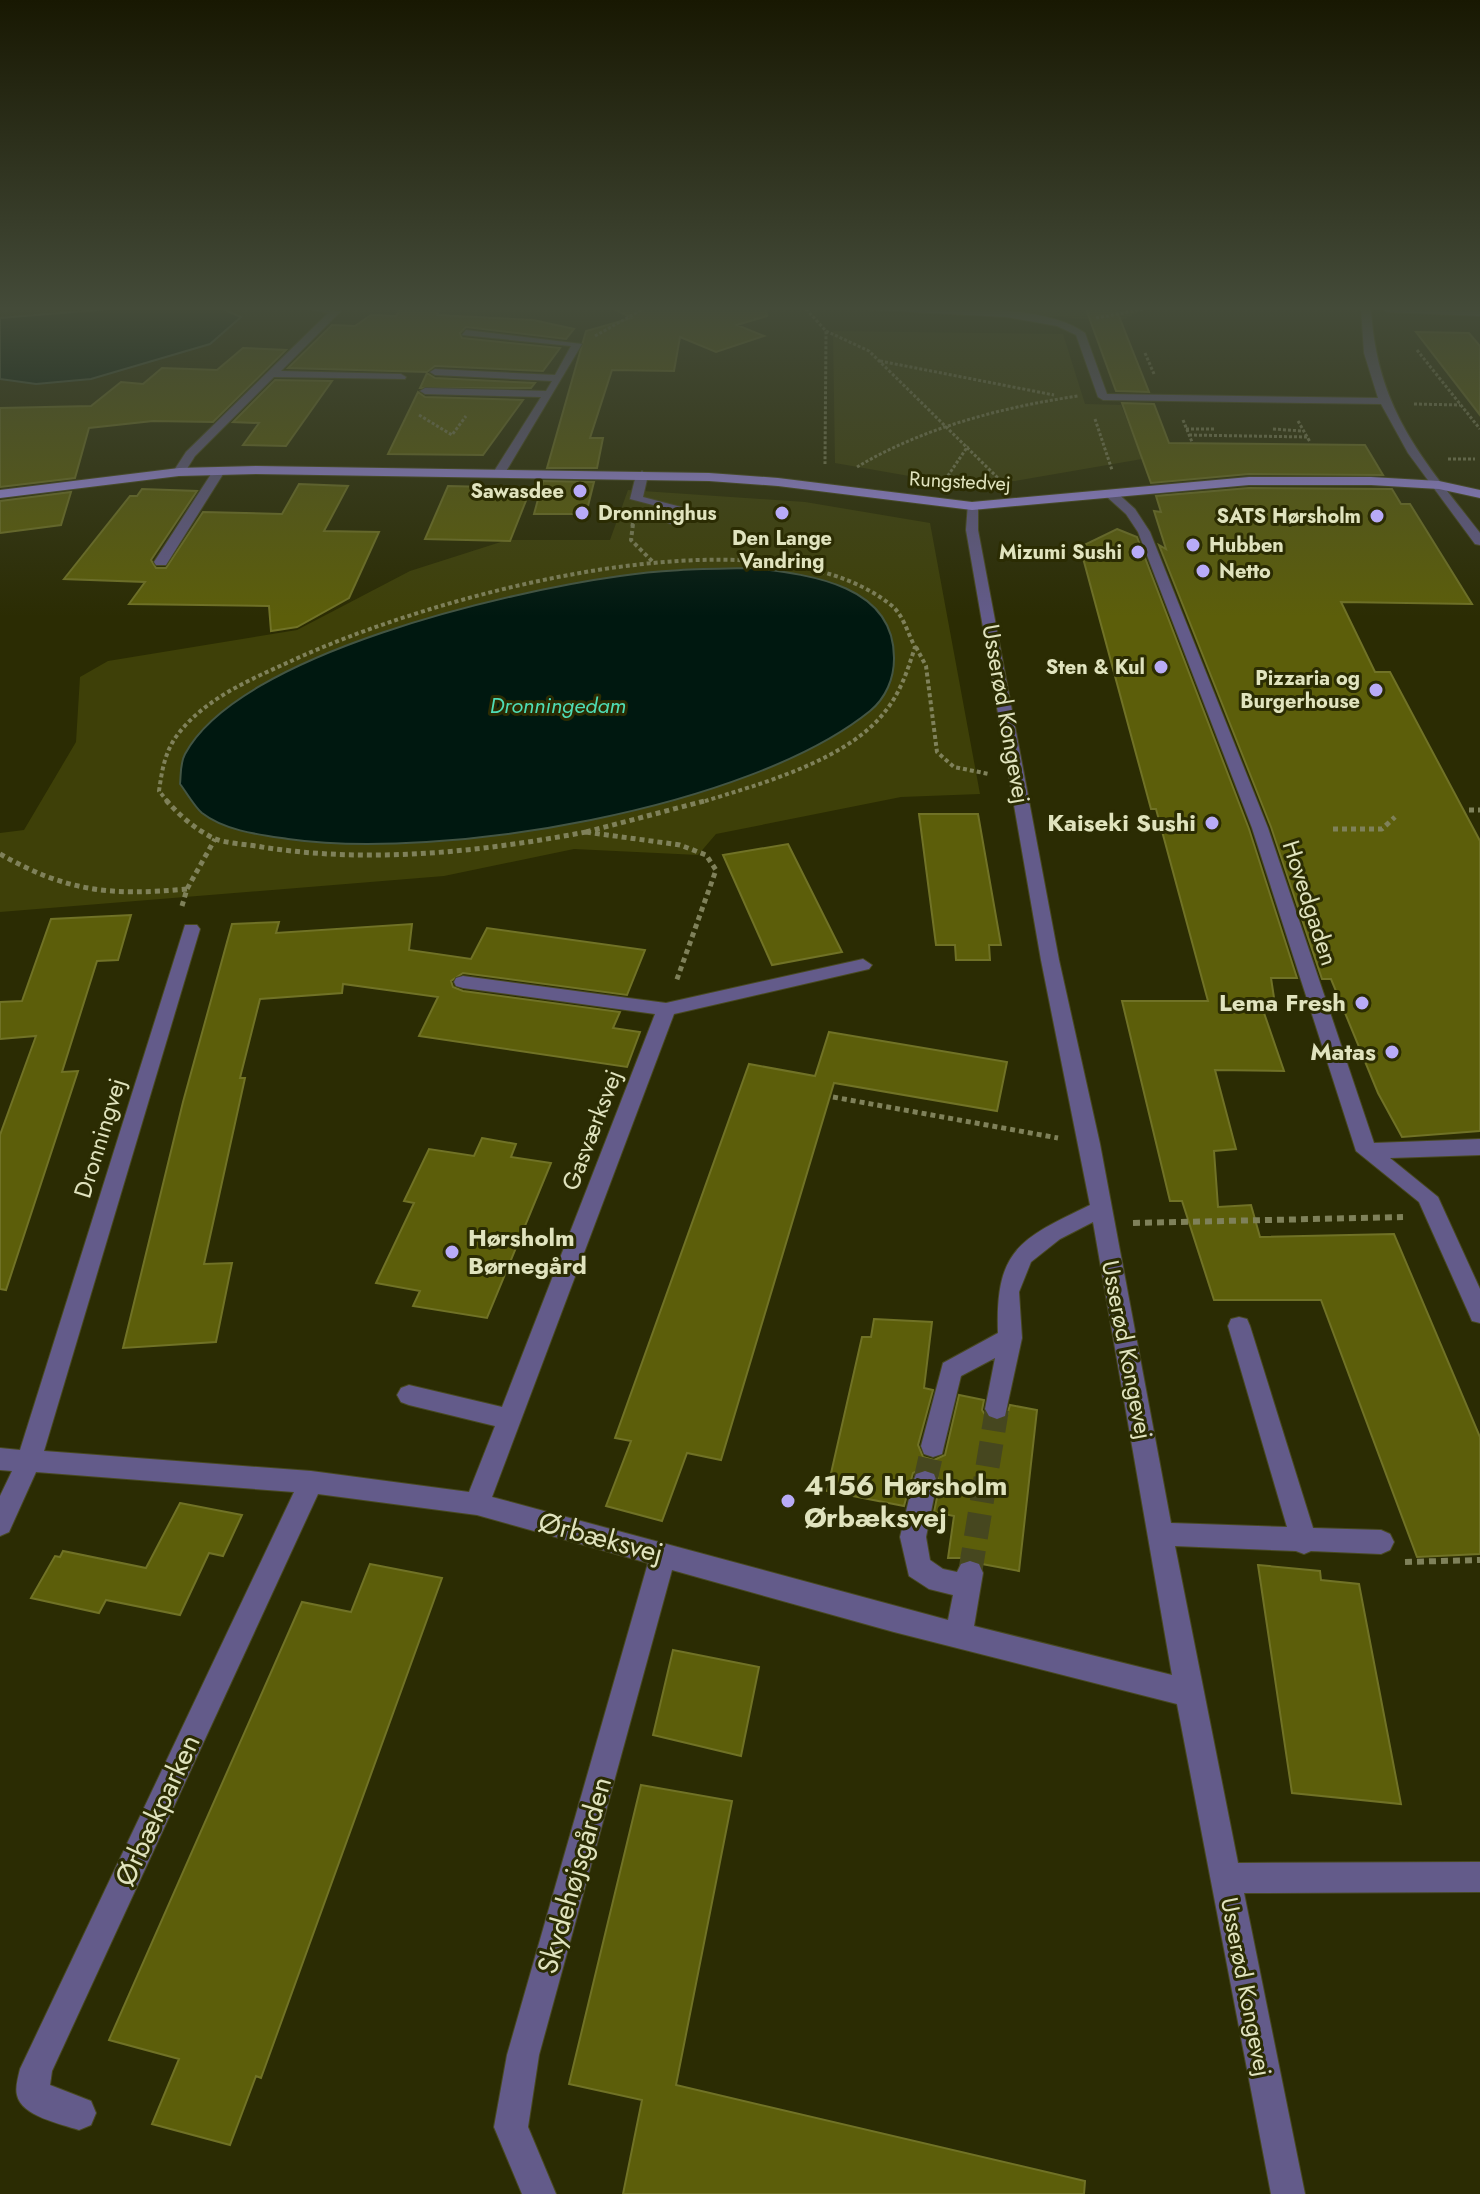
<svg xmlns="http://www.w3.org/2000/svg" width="1480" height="2194" viewBox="0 0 1480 2194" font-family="Jost,sans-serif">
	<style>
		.green { fill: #3e4008 }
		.water { fill: #001810; stroke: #435544; stroke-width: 2 }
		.building { fill: #5c5e0a; stroke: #707226; stroke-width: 2 }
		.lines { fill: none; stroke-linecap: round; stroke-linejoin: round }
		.minor-tunnel { stroke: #46471f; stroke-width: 24; stroke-dasharray: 24 12; stroke-linecap: butt }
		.minor-casing { stroke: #484921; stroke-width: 2 }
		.major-casing { stroke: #484921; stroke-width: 2 }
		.path-far3 { stroke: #7f815a; stroke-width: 3; stroke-dasharray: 3 2; stroke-linecap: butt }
		.path-far2 { stroke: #7f815a; stroke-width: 4; stroke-dasharray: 4 3; stroke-linecap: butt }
		.path-far1 { stroke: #7f815a; stroke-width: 5; stroke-dasharray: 5 4; stroke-linecap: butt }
		.path { stroke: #7f815a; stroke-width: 6; stroke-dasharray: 7 5; stroke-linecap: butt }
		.minor { fill: #635b8a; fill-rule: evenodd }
		.major { fill: #9d8beb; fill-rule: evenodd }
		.poi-dot { fill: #b8abf7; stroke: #2b2c03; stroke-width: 3 }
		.labels { text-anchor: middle; stroke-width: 6; stroke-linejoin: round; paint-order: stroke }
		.far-street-label { font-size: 20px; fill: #e0e3be; stroke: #2b2c03 }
		.far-poi-label { font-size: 20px; font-weight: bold; fill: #e0e3be; stroke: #2b2c03; text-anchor: end }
		.far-water-label { font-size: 22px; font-style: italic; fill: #4eddb6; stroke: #2b2c03 }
		.street-label { font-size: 24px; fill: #e0e3be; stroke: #2b2c03 }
		.poi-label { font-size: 24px; font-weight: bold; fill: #e0e3be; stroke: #2b2c03; text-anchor: end }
		.near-poi-label { font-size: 28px; font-weight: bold; fill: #e0e3be; stroke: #2b2c03; text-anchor: start }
		.near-street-label { font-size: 28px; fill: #e0e3be; stroke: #2b2c03 }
	</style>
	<rect width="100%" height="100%" fill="#2b2c03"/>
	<path class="green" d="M965 309H1145L1118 322Z
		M833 331 1063 334 1085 404 1121 405 1142 459 1015 481 932 480 835 463Z
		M628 490 805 502 930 523 980 794 901 797 716 834 698 855 574 849 444 876 0 912V833L24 830 76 742 80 677 108 661 297 630 410 571 507 540H610Z"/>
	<path class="water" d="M110 309H223L241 317 210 344 91 379 36 384 0 379V318Z
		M754 568C811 575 895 585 894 659 894 678 886 698 870 711 749 809 441 861 288 839 261 835 225 831 202 813 194 806 187 793 180 784 181 775 180 763 185 754 239 653 511 591 620 576 664 569 709 569 754 568Z"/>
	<path class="building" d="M400 309H440L437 315 533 320 574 329 566 339 466 327 460 333 462 338 560 348 543 371 435 366 427 372 288 368 332 325 355 326 371 315 396 316Z
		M614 309H766L767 316 737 325 764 336 716 352 680 337 674 371 612 370 590 438H603L597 468H547L586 331 632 318Z
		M1086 309H1116L1149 392 1116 391Z
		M1416 332 1469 333 1480 346V415Z
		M243 348 286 350 213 422 153 421 89 428 75 478 0 487V408L91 406 121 382 143 384 162 368 217 370Z
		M427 373 435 378 535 383 531 388H420Z
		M275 380 332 381 286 446 243 445 259 423 233 422Z
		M418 392 425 397 523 400 483 455 388 454Z
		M1122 403 1154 404 1169 443 1365 445 1383 475 1249 474 1151 483Z
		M543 481 594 482 586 514H534Z
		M299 484 348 486 324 531 379 532 349 598 297 627 271 631 269 606 129 604 145 582 64 579 130 496H137L142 489 197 491 151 560 156 568H166L203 512 282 514Z
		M448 486 531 488 510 541 425 539Z
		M1249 488 1392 489 1401 504H1410L1472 604 1341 602 1375 672H1390L1480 841V1131L1402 1137 1378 1093 1331 979H1322L1271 827 1159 545 1166 549 1154 511 1161 512 1156 496Z
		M71 492 61 525 0 533V501Z
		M1117 529 1137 537 1249 829 1297 978H1271L1276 1011 1263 1010 1284 1071 1215 1070 1236 1149 1214 1151 1218 1207 1251 1205 1260 1237 1394 1234 1480 1437V1554L1417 1557 1321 1300H1214L1182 1201H1170L1122 1001H1208L1156 809H1151L1080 547Z
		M919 814H978L1001 945H989L990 960H956L955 945H936Z
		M788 844 842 952 772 965 723 855Z
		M131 915 118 960 97 961 62 1072 78 1071 6 1290 0 1289V1135L36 1036 0 1039V1002L22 1001 51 919Z
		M279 922 276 933 412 924 409 950 471 959 487 928 645 950 627 995 463 973 451 981 453 987 463 991 620 1012 613 1028 640 1032 627 1067 419 1036 438 997 343 984 342 993 260 999 240 1078H245L204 1264 232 1263 216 1342 123 1348 183 1102 232 924Z
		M829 1032 1007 1062 997 1111 834 1083 721 1460 687 1453 662 1521 606 1506 631 1441 615 1438 749 1064 815 1076Z
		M482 1138 516 1144 511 1157 551 1163 487 1318 413 1306 420 1291 376 1283 414 1203 404 1201 429 1149 474 1156Z
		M874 1319 932 1322 924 1388 933 1390 918 1445 923 1457 934 1460 945 1455 959 1395 984 1400 982 1410 988 1419 996 1422 1006 1419 1010 1405 1037 1410 1019 1571 982 1564 971 1558H948L954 1516 934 1512 940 1483 935 1471 924 1468 913 1473 904 1506 827 1491 862 1337H871Z
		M180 1503 242 1515 223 1556 209 1553 180 1615 106 1600 99 1613 31 1598 55 1556 60 1557 63 1551 146 1568Z
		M370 1564 442 1578 261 2078 256 2076 230 2145 152 2124 179 2059 109 2040 302 1602 351 1612Z
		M1258 1565 1320 1571 1321 1580 1359 1584 1401 1804 1292 1793Z
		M673 1650 759 1667 741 1756 653 1735Z
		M641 1785 732 1801 676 2085 1085 2181 1084 2194H623L642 2100 569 2084Z"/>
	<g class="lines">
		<path class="minor-tunnel" d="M925 1482 933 1446
			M970 1573 997 1409"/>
		<defs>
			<path id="minor" d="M307 309 341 311 281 371 401 374 406 377 405 379 274 377 195 456 183 475H175L173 472 186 452 328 313Z
				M855 309C913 309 1040 299 1085 333L1107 394 1378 398 1364 353 1361 309H1371C1377 409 1421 457 1480 533V545L1475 544 1408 453 1381 404 1103 400 1098 397 1076 335 1057 326 1006 317Z
				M1381 309 1480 310V316L1386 312Z
				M466 330 582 344 505 473 499 477 493 473 541 397 425 394 420 391 425 388 546 391 552 381 435 375 430 372 435 369 555 375 571 346 462 335Z
				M215 468 225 471 166 565H156L154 562Z
				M642 471 648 475 643 497 685 508 678 526 668 523 672 510 630 499 636 475Z
				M1106 490H1114L1135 509 1150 532 1268 828 1374 1143 1480 1139V1155L1390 1158 1438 1197 1480 1289V1323L1472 1321 1469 1314 1419 1202 1356 1151 1252 828 1138 532 1126 514 1106 496Z
				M968 503 978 506V530L1059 960 1100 1144 1171 1523 1287 1527 1228 1326 1231 1319 1239 1317 1247 1319 1250 1326 1313 1528 1381 1530 1390 1534 1394 1542 1390 1550 1381 1554 1311 1551 1304 1554 1296 1551 1175 1546 1238 1863 1480 1862V1892L1244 1893 1305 2194H1271L1177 1704 894 1632 672 1570 539 2055 528 2127 556 2194H522L494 2127 507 2055 648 1563 477 1515 318 1494 52 2071 50 2085 91 2101 96 2113 91 2125 79 2130C61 2124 21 2116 17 2095 15 2088 18 2077 20 2069L294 1492 36 1472 9 1532 0 1536V1496L12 1471 0 1470V1448L20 1450 185 925H197L200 929 44 1451 311 1471 469 1492 495 1426 409 1405 401 1402 397 1395 401 1388 409 1385 502 1407 655 1014 463 988 456 986 454 982 456 978 463 976 666 1003 863 959 872 965 869 969 674 1014 492 1497 948 1620 953 1595 929 1589 909 1576 900 1537 913 1482 916 1474 925 1471 934 1474 937 1482 926 1537 930 1560 943 1569 957 1572 961 1564 970 1561 979 1564 983 1573 974 1626 1172 1675 1093 1222 1060 1239 1031 1262 1019 1292 1022 1338 1005 1416 997 1419 989 1416 985 1409 995 1358 961 1376 942 1454 933 1457 924 1454 921 1446 943 1363 998 1333C995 1249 1020 1239 1090 1205L1041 960 966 530Z"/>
			<path id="major" d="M256 466 709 473 778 478 972 502 1249 477H1371L1439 481 1480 490V498L1439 489 1371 485H1249L972 510 778 486 709 481 256 474 179 476 0 498V490L179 468Z"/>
		</defs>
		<use href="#minor" class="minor-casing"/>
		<use href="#major" class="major-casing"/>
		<path class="path-far3" d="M806 309 826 331 825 464
			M1096 318 1145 309
			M826 331 869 351 1000 480
			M595 336 643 309
			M1417 350 1480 429
			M1145 353 1154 374
			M880 361 1054 395
			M1414 404 1460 405
			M419 415 452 435 466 416
			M1095 419 1112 470
			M1183 420 1192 442
			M1298 421 1310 442
			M1186 429H1216
			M1273 429 1302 431
			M1189 435 1307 437
			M1448 459H1475
			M857 467C922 428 1003 407 1078 396
			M945 480 968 446
			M632 526 633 519"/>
		<path class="path-far2" d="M633 524 631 540 654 563
			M916 647 926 666 937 752 954 767 989 774
			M168 802 159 791C162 770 165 751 178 734 205 699 249 680 289 662 425 598 761 502 891 605 903 614 908 634 915 647 908 669 901 691 887 709 850 760 760 784 702 802"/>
		<path class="path-far1" d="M166 800C179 815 195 829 213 838 227 844 247 844 262 847 369 864 480 852 586 832
			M1469 810H1480
			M1333 829H1382L1395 817
			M586 832 680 845 706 855 716 870 676 982
			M586 832 708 800
			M0 854C67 892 111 896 187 889
			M182 906 187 889 215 839
			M833 1097 1058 1138"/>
		<path class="path" d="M1133 1223 1403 1217
			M1405 1562 1480 1560"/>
		<use href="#minor" class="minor"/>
		<use href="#major" class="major"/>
	</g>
	<linearGradient id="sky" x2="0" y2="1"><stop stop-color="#181802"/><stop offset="0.5" stop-color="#444b39"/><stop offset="1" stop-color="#444b39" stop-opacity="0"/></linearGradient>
	<rect width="1480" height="617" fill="url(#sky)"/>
	<g class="poi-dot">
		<circle cx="580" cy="491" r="8"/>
		<circle cx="582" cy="513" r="8"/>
		<circle cx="782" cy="513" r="8"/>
		<circle cx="1377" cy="516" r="8"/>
		<circle cx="1193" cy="545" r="8"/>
		<circle cx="1138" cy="552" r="8"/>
		<circle cx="1203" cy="571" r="8"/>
		<circle cx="1161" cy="667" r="8"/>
		<circle cx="1376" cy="690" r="8"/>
		<circle cx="1212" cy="823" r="8"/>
		<circle cx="1362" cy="1003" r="8"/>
		<circle cx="1392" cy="1052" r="8"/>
		<circle cx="452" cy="1252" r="8"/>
		<circle cx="788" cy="1501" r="8"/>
	</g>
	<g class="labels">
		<g class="far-street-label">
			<text transform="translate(960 481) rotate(3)" y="7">Rungstedvej</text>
		</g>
		<g class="far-poi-label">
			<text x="564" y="498">Sawasdee</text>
			<text x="598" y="520" text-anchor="start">Dronninghus</text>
			<text x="1361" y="523">SATS Hørsholm</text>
			<text x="782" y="545" text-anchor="middle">Den Lange<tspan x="782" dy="23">Vandring</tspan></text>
			<text x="1209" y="552" text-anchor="start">Hubben</text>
			<text x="1122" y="559">Mizumi Sushi</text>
			<text x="1219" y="578" text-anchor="start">Netto</text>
			<text x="1145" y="674">Sten &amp; Kul</text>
			<text x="1360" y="685">Pizzaria og<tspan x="1360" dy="23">Burgerhouse</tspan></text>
		</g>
		<g class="far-water-label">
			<text x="558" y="713">Dronningedam</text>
		</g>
		<g class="street-label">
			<text transform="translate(1006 714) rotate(80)" y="8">Usserød Kongevej</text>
			<text transform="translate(1310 903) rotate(72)" y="8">Hovedgaden</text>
			<text transform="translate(592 1130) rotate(-69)" y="8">Gasværksvej</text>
			<text transform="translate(100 1138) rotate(-73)" y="8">Dronningvej</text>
			<text transform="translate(1127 1350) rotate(79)" y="8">Usserød Kongevej</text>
			<text transform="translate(1246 1987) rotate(79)" y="8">Usserød Kongevej</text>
		</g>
		<g class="poi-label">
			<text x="1196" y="831">Kaiseki Sushi</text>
			<text x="1346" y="1011">Lema Fresh</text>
			<text x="1376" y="1060">Matas</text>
			<text x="468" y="1246" text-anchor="start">Hørsholm<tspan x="468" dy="28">Børnegård</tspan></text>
		</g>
		<g class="near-poi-label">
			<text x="804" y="1495">4156 Hørsholm<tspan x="804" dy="32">Ørbæksvej</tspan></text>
		</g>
		<g class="near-street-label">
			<text transform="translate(601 1537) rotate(15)" y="10">Ørbæksvej</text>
			<text transform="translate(157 1810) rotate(-65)" y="10">Ørbækparken</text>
			<text transform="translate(574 1875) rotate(-74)" y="10">Skydehøjsgården</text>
		</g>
	</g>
</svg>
